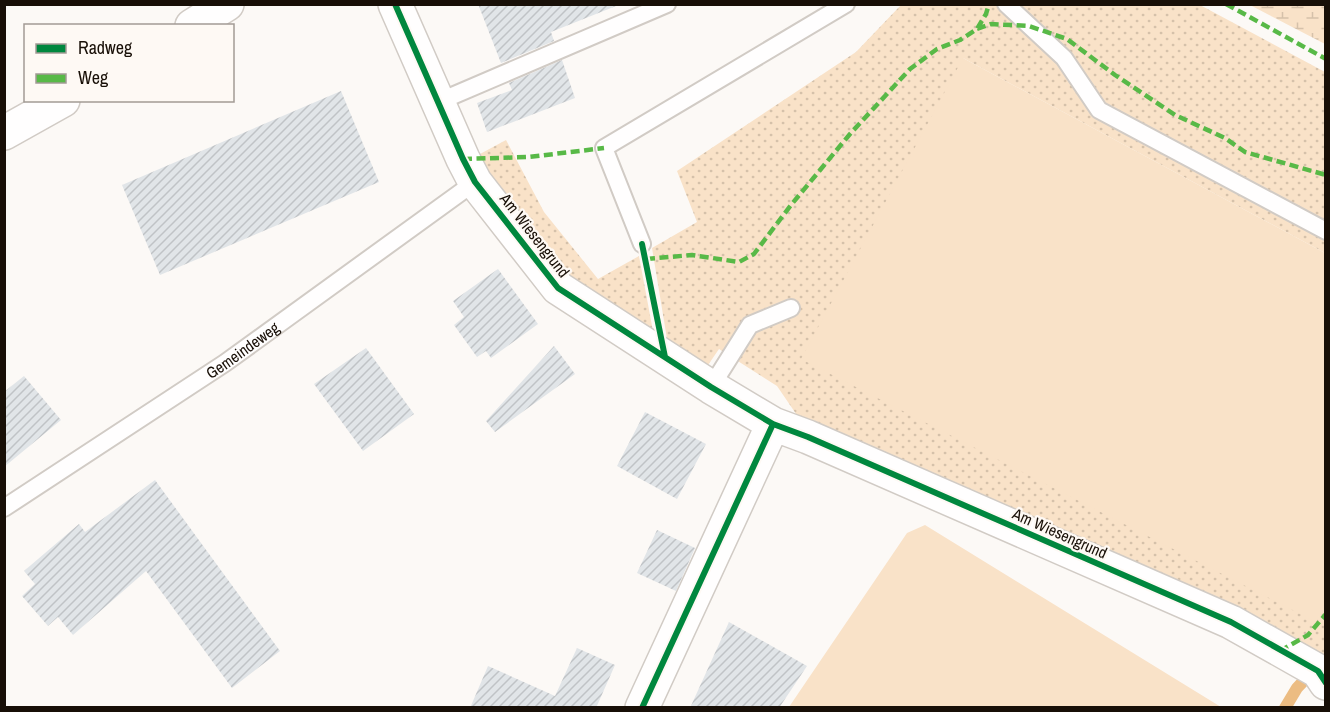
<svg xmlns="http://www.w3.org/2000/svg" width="1330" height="712" viewBox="0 0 1330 712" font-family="'Archivo Narrow',sans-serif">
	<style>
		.grass { fill: url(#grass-dots) }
		.wetland { fill: url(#wetland-marsh) }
		.garden { fill: #f9e2c8 }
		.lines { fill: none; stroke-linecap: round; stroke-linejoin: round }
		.stream { stroke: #ecbc82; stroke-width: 12 }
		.building { fill: url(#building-hatch) }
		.service-casing { stroke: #d1cbc5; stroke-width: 20 }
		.minor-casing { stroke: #d1cbc5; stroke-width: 36 }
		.secondary-casing { stroke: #d1cbc5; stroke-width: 36 }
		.service { stroke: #fffefe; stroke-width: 16 }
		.minor { stroke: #fffefe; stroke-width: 33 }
		.secondary { stroke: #fffefe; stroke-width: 33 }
		.quiet { stroke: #58b947; stroke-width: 4.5; stroke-dasharray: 9 4.5; stroke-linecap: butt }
		.cycleway-casing { stroke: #fef9f4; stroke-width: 10 }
		.cycleway { stroke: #00873e; stroke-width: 6 }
		.labels { text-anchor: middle; stroke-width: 4.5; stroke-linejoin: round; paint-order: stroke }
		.street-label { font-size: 16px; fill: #180f07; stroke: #fef9f4 }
	</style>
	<defs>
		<pattern id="grass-dots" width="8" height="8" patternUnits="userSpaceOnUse" patternTransform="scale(1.5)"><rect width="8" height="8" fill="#f9e2c8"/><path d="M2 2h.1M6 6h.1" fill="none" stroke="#d5c1aa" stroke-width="1.8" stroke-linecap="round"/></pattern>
		<pattern id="wetland-marsh" width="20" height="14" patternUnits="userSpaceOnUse" patternTransform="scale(1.5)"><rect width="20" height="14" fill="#f9e2c8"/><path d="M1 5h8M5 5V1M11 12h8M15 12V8" fill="none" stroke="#d5c1aa"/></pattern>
		<pattern id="building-hatch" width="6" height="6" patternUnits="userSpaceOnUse" patternTransform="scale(1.5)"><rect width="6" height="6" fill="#e1e5e8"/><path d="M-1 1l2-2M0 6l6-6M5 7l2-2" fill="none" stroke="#c0c3c6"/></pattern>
	</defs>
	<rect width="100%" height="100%" fill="#fcf9f6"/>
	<path class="grass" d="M901 5H1200L1325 72V253L963 58 1316 621 1325 604V654L1314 655 805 427 777 386 719 349 706 368 668 345 652 248 697 222 677 171 856 52Z
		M506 140 544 212 598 279 639 256 655 342 584 293 541 250 498 191 480 154Z"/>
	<path class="wetland" d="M1250 5H1325V44Z"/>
	<path class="garden" d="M963 58 1325 253 1326 604 1316 622 801 359Z
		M925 525 1221 707H789L907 533Z"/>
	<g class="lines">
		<path class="stream" d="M1285 708 1297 688 1313 671"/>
	</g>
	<path class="building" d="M478 4H616V6L551 32 554 41 501 63Z
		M562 60 575 98 487 132 477 103 512 90 509 83Z
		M341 91 379 182 160 275 122 185Z
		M498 269 538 324 491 358 486 351 477 357 454 325 464 317 453 301Z
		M554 346 575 374 495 432 486 421Z
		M366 348 414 414 363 451 314 384Z
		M24 376 61 420 4 467V392Z
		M645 412 706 444 677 499 617 466Z
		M155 480 280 651 232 688 146 571 73 635 58 617 48 626 22 596 35 584 24 571 79 524 85 532Z
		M657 530 695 548 676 591 637 573Z
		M729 622 807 666 779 708H690Z
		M577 648 615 665 596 708H470L488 666 555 696Z"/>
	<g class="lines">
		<defs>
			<g id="service">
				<path d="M1006 4 1064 58 1099 110 1326 231"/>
				<path d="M438 102 667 4"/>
				<path d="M642 244 604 148 846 4"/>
				<path d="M711 387 750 325 791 308"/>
				<path id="s1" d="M4 508 225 363 475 182"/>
			</g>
			<path id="minor" d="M395 4 463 159 475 182 558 288 711 387 773 424 808 437 1231 622 1318 671 1326 683
				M642 708 773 424"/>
			<path id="secondary" d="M192 26 227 4
				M4 133 63 100"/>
		</defs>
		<use href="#service" class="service-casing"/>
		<use href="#minor" class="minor-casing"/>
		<use href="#secondary" class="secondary-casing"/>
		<use href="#service" class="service"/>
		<use href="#minor" class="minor"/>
		<use href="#secondary" class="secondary"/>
		<path class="quiet" d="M1226 4 1326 59
			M977 29 991 24 1029 26 1067 39 1115 75 1175 115 1225 138 1245 152 1326 175
			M463 159 529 157 604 148
			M646 259 692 255 739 262 754 254 791 205 850 134 910 69 937 49 960 40 977 29 986 14 989 4
			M1280 651 1308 635 1326 614"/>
		<defs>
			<path id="cycleway" d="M395 4 463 159 475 182 558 288 711 387 773 424 808 437 1231 622 1318 671 1326 683
				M642 244 665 357
				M642 708 773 424"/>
		</defs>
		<use href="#cycleway" class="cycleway-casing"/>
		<use href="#cycleway" class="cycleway"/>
	</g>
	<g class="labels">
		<g class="street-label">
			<text transform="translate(535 235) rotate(52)" y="6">Am Wiesengrund</text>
			<text dy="6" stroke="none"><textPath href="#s1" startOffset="286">Gemeindeweg</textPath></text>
			<text transform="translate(1060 533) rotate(24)" y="6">Am Wiesengrund</text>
		</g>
	</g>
	<rect width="1330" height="712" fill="none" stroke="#180f07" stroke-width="12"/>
	<rect x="24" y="24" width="210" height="78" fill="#fef9f4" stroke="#a29b95" stroke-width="1.5"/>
	<rect x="36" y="44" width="30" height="9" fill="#00873e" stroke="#a29b95" stroke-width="1.5"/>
	<text x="78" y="54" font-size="18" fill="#180f07">Radweg</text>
	<rect x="36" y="74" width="30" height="9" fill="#58b947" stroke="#a29b95" stroke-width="1.5"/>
	<text x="78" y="84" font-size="18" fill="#180f07">Weg</text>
</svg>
